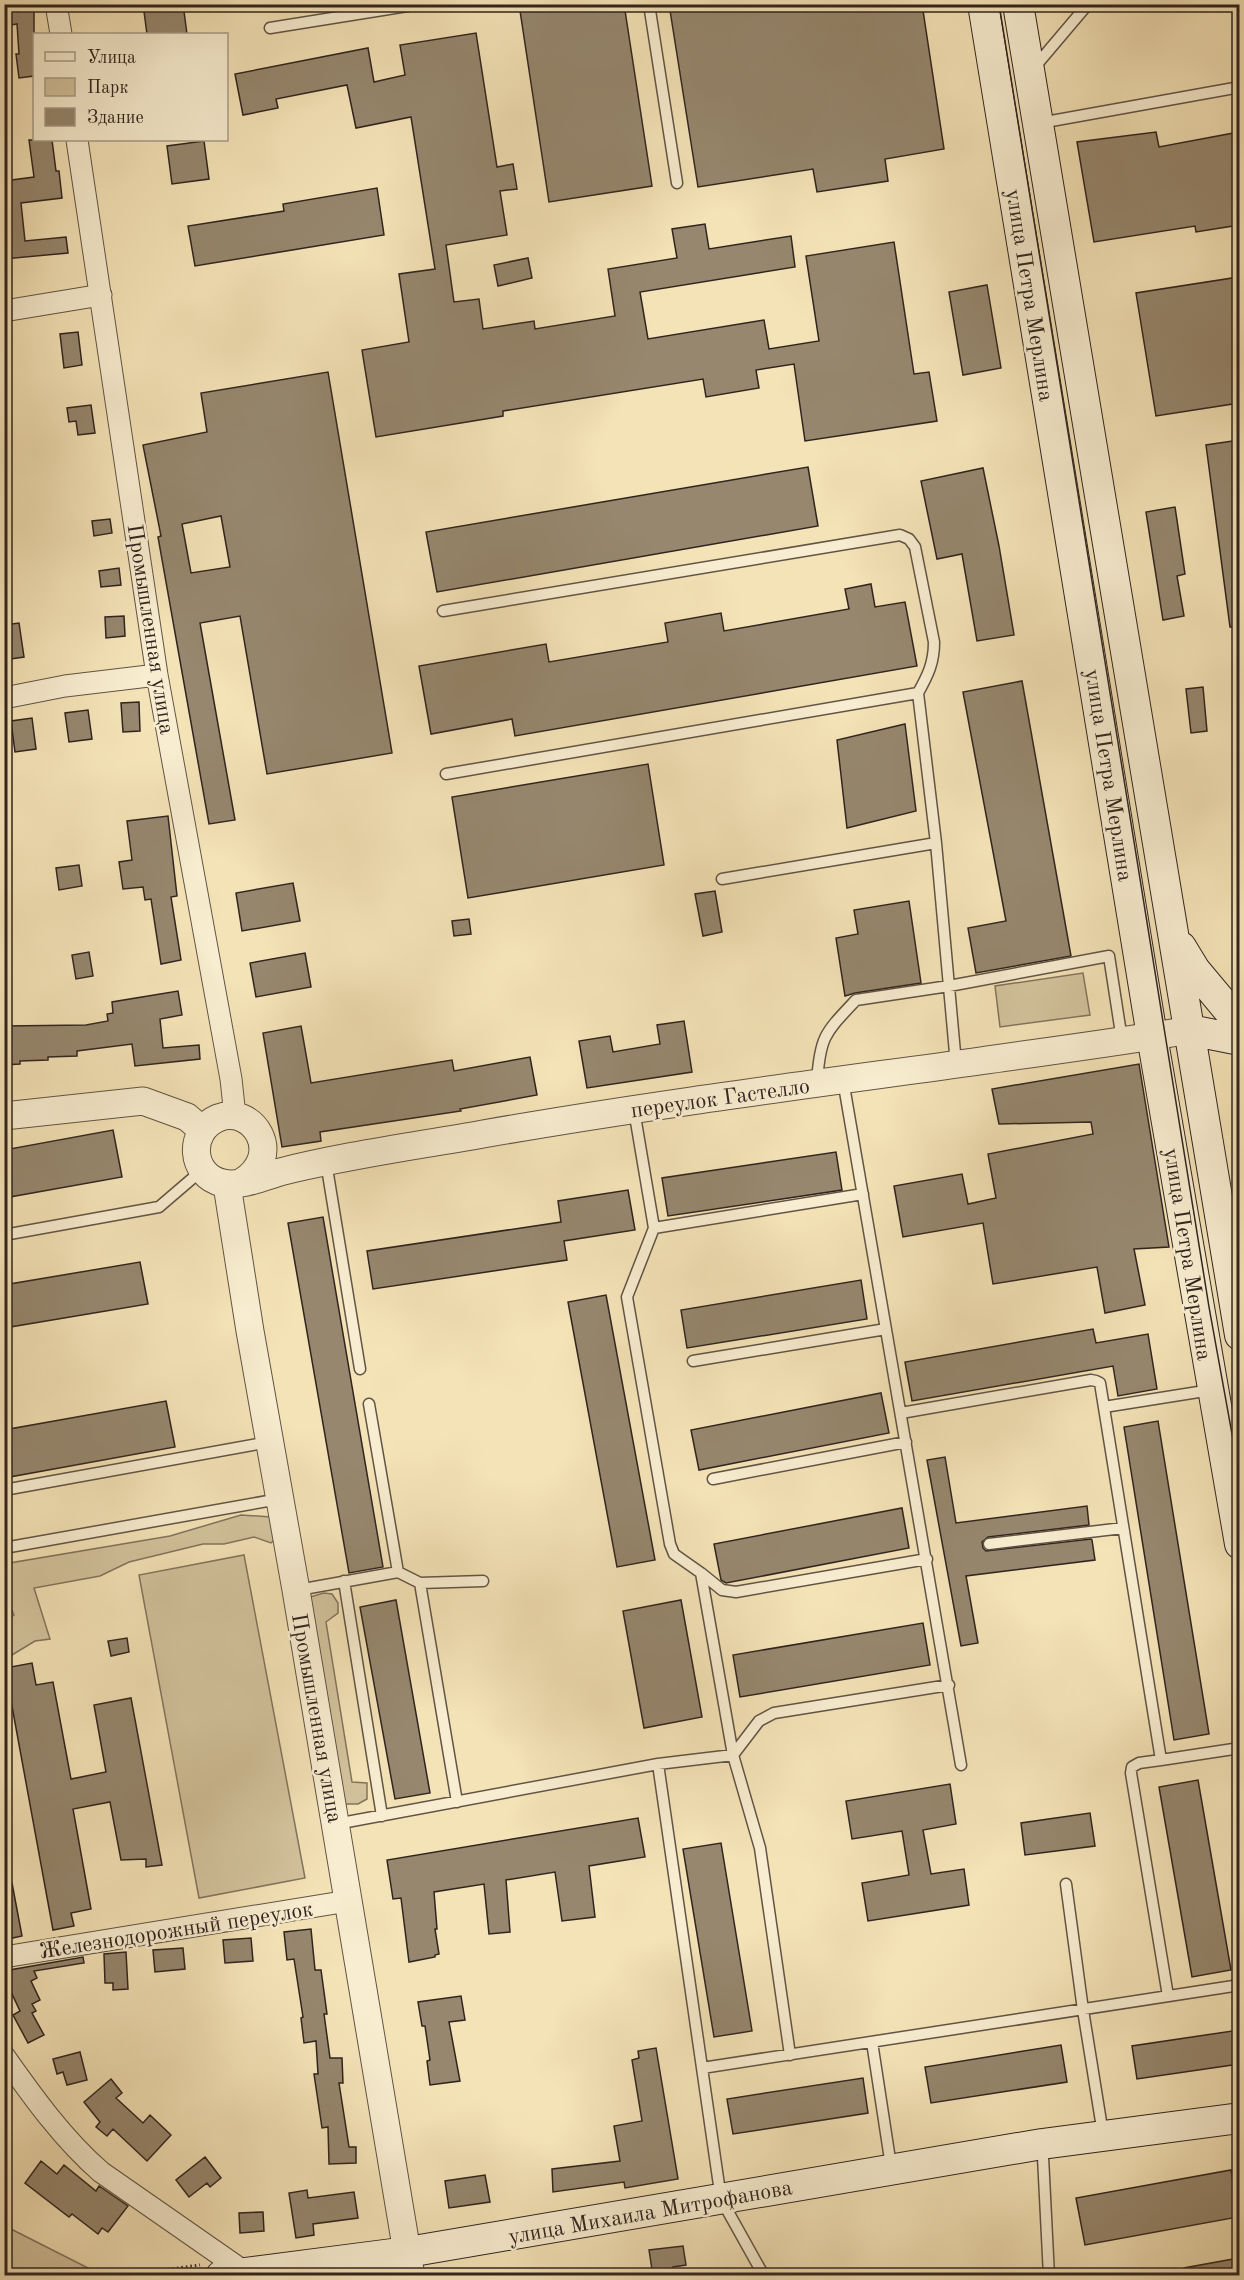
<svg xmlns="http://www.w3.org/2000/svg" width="1244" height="2280" viewBox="0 0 1244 2280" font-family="'Old Standard TT',serif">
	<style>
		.green { fill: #d3c39d; stroke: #82745e; stroke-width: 1.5 }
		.building { fill: #96876e; stroke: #30241f; stroke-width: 1.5; fill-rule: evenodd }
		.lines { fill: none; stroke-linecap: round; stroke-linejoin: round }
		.service-casing { stroke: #615445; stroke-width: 13 }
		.minor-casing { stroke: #615445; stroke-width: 23 }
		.tertiary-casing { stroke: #615445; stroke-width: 29 }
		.secondary-casing { stroke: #30241f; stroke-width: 32 }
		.path { stroke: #30241f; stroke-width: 3; stroke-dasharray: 1.5 3; stroke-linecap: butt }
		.service { stroke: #f8edd0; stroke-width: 10 }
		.minor { stroke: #f8edd0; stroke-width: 21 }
		.tertiary { stroke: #f8edd0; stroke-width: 27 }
		.secondary { stroke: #f8edd0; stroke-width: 30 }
		.tram { stroke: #30241f; stroke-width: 1.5 }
		.labels { text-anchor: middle; stroke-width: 5; stroke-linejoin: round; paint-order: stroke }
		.street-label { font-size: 22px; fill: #30241f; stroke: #f8edd0 }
	</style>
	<rect width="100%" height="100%" fill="#f4e3b7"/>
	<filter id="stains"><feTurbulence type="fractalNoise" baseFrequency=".00333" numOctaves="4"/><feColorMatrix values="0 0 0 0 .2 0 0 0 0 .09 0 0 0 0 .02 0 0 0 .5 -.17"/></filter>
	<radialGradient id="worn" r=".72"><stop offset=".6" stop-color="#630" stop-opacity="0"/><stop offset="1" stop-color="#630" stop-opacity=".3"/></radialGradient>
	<path class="green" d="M1083 973 1090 1015 1000 1027 995 986Z
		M241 1515 271 1517 277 1537 271 1543 254 1537 224 1544H203L129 1562 100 1576 34 1588 50 1639 35 1641 12 1655 5 1656V1621L14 1615 8 1601H5L4 1564 170 1536Z
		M244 1555 305 1878 199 1898 139 1575Z
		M324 1593 332 1594 338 1603V1613L326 1622 352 1782 367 1783V1799L358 1804H344L310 1597Z
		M5 2226 96 2272 55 2276 5 2275Z"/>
	<path class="building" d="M9 4H34V76L19 78 16 54H19L17 24 11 25Z
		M143 4H183L187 34H147Z
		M519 4H624L652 186 549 202Z
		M669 4H922L944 149 885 159 888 181 817 192 813 169 698 187Z
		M476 33 497 167 513 164 517 189 500 191 507 235 446 245 454 302 479 299 483 329 534 321 535 329 615 316 608 269 677 258 672 229 705 224 709 249 791 236 795 267 640 292 648 339 764 320 769 349 819 341 806 256 894 242 914 374 929 372 937 421 805 441 794 364 756 370 759 388 706 397 703 379 503 411V416L376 437 362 350 409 342 399 274 435 269 411 117 356 128 347 85 276 99 278 108 243 115 235 74 368 48 374 82 405 75 400 45Z
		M1156 132 1159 147 1239 132V225L1196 232 1195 226 1094 242 1077 142Z
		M29 140H52L56 171H59L62 198 21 203 25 241 66 237 68 253 4 259V181L34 177Z
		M204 141 209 179 172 184 167 146Z
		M377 188 384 235 195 266 188 226 284 211 283 204Z
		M528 258 532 278 498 286 494 265Z
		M1239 277V403L1156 416 1136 293Z
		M987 285 1001 368 963 375 949 292Z
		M78 332 82 365 64 368 60 334Z
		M328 372 392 753 267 774 240 616 200 623 235 820 209 824 158 537 161 536 143 445 207 432 201 393ZM221 516 230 567 191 573 182 524Z
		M91 405 95 433 78 435 76 421 69 422 67 408Z
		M1239 440V627H1230L1206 445Z
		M808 467 818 526 437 592 426 532Z
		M983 468 999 546 1014 635 977 641 962 554 937 559 921 481Z
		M1175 507 1185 574 1177 576 1184 616 1163 620 1146 512Z
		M110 519 112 533 94 536 92 521Z
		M119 568 121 585 101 587 99 571Z
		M871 584 875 607 905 602 917 666 515 736 512 719 431 734 419 666 546 644 549 662 668 642 665 623 721 613 724 631 849 609 845 589Z
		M124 616 125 636 106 638 105 617Z
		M19 623 24 657 4 660V625Z
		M1022 681 1071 956 976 973 968 928 1006 921 963 692Z
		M1203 687 1207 731 1191 733 1186 689Z
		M139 702 140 731 123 732 121 703Z
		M88 710 92 739 69 742 65 713Z
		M32 718 36 749 15 752 11 721Z
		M905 724 916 811 847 828 837 740Z
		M648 764 664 865 468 898 452 797Z
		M168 816 177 896 171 897 181 960 161 964 151 899 145 900 143 887 123 889 119 862 132 860 127 821Z
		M79 865 82 886 59 890 56 868Z
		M293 883 300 921 242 931 236 893Z
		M715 891 722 932 703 936 695 894Z
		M909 901 921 983 855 993 845 996 836 938 858 934 854 910Z
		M469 919 471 934 454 936 452 921Z
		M89 952 93 976 76 979 72 955Z
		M305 953 311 987 256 997 250 963Z
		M178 991 182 1015 160 1019 163 1048 199 1045 200 1059 135 1066 132 1044 77 1051V1056L48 1057V1060L20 1061V1064L4 1065V1026L86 1025 108 1021 107 1014 113 1013 112 1002Z
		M684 1021 692 1072 587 1088 579 1041 610 1036 613 1052 660 1044 657 1025Z
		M301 1026 311 1083 452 1060 454 1071 530 1057 537 1095 460 1109 461 1111 320 1132 321 1141 282 1147 263 1033Z
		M1139 1064 1169 1247 1134 1249 1145 1305 1105 1313 1097 1267 993 1284 983 1223 903 1237 894 1186 962 1174 968 1204 996 1198 988 1154 1093 1134 1091 1122 999 1124 992 1089Z
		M113 1130 122 1177 4 1198V1150Z
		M836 1152 842 1190 668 1216 662 1178Z
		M628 1190 635 1230 564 1241 567 1260 373 1289 367 1251 561 1222 558 1201Z
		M323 1217 383 1567 349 1573 288 1223Z
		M140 1262 148 1304 4 1328V1285Z
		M861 1280 867 1319 687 1348 681 1310Z
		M606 1295 655 1560 617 1567 568 1302Z
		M1093 1329 1096 1343 1148 1334 1157 1389 1118 1396 1113 1366 912 1401 905 1362Z
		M881 1393 889 1433 699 1470 691 1430Z
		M166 1401 175 1447 4 1478V1430Z
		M1158 1421 1209 1734 1174 1740 1124 1427Z
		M945 1457 956 1523 1087 1506 1089 1525 988 1537 982 1542 983 1548 986 1551 1091 1539 1092 1540 1095 1560 966 1576 978 1643 961 1646 927 1460Z
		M902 1508 909 1548 726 1583 721 1580 714 1544Z
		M396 1600 430 1793 395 1799 360 1607Z
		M681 1600 702 1717 644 1728 623 1611Z
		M923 1623 930 1665 740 1697 733 1655Z
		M127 1638 129 1652 111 1656 108 1641Z
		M32 1663 36 1685 53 1682 71 1779 106 1772 94 1705 131 1698 162 1865 146 1867V1859L121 1860 110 1802 73 1809 91 1909 71 1913 74 1926 53 1930 5 1668Z
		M1198 1780 1231 1970 1192 1977 1159 1787Z
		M950 1784 956 1824 923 1830 931 1874 964 1869 969 1905 868 1921 862 1883 909 1875 902 1831 852 1839 846 1801Z
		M1090 1813 1095 1846 1025 1855 1021 1823Z
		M638 1818 645 1857 589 1866 595 1917 562 1921 555 1872 506 1880 510 1932 489 1934 484 1884 434 1892 437 1929H435L439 1954 435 1955V1957L409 1962 401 1898 393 1899 387 1860Z
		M721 1843 752 2031 714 2037 683 1849Z
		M12 1883 22 1936 8 1939 4 1922V1884Z
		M311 1929 315 1970H321L327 2014H324L330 2058H342L343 2083H339L349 2147H356V2163L329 2164 328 2127 322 2128 314 2074H318L316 2041 304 2043 301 2018 303 2017 294 1959 287 1960 284 1932Z
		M251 1938 253 1961 225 1963 223 1940Z
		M183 1948 185 1969 155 1972 153 1950Z
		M126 1952 128 1989 113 1990V1983H105L104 1954Z
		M83 1957 84 1963 34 1971 37 1978 31 1981 40 2000 32 2004 36 2011 32 2013 44 2035 28 2043 13 2015 20 2011 4 1977V1971Z
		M461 1996 465 2020 449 2022 460 2081 430 2085 427 2061 430 2060 425 2026H422L418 2002Z
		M1239 2030V2064L1137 2079 1132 2046Z
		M1061 2045 1067 2082 931 2103 925 2067Z
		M656 2048 678 2179 625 2188 624 2182 553 2192 552 2169 620 2161 614 2126 642 2121 632 2060 639 2058 638 2051Z
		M80 2052 87 2080 67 2085 63 2072 57 2074 53 2059Z
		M863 2078 868 2113 733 2134 727 2099Z
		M111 2079 122 2093 116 2098 143 2123 150 2115 171 2135 147 2161 113 2129 107 2136 96 2127 100 2122 84 2102Z
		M205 2157 221 2178 210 2187 207 2183 189 2197 176 2180Z
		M41 2161 57 2174 64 2165 96 2191 99 2186 128 2206 108 2232 102 2228 98 2234 72 2214 69 2217 25 2183Z
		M1231 2170 1238 2217 1085 2245 1076 2198Z
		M485 2175 490 2202 449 2208 445 2181Z
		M307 2190 308 2198 354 2192 358 2218 313 2224 314 2235 296 2238 289 2193Z
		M263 2212 264 2231 240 2233 239 2213Z
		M683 2246 686 2265 673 2267 674 2276H653L649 2250Z
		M1239 2258V2276H1184V2268Z"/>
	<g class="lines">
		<defs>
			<path id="service" d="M649 4 677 183
				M270 28 420 4
				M1033 69 1088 4
				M1040 123 1240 87
				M443 611 900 535 909 539 915 547 934 642C934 663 928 675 918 693
				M446 774 918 693 936 843
				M722 879 936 843 956 1064
				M843 1080 961 1765
				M817 1082C820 1036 825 1033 856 1000L949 986 1109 956 1122 1040
				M634 1110 654 1228
				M326 1162 360 1369
				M4 1235 159 1207 201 1171
				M693 1361 886 1329
				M1104 1407 1211 1390
				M901 1413 1091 1380 1096 1381 1100 1383 1161 1760 1240 1748
				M713 1479 906 1442
				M4 1490 269 1442
				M989 1544 1123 1528
				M4 1548 279 1499
				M398 1572 420 1583 457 1802
				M701 1573 722 1590 736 1592 927 1559
				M344 1581 382 1816
				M420 1583 483 1581
				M298 1590 398 1572 369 1404
				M1161 1760 1139 1763 1132 1767 1131 1773 1168 1996
				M658 1764 721 2199 764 2276
				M336 1824 658 1764 733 1755 759 1721 774 1713 949 1685
				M1066 1884 1083 2010 1103 2134
				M872 2042 891 2166
				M790 2055 760 1848 733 1755 701 1573 674 1554 670 1544 627 1297 654 1228 863 1194
				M702 2068 1240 1985
				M1043 2157 1049 2276"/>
			<path id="minor" d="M56 4 61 34
				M77 140 157 675 231 1079 235 1116
				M4 311 101 295
				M4 698 65 686 157 675
				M4 1957 348 1901
				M4 2056C33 2097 63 2139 101 2172L239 2268 243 2276"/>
			<path id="tertiary" d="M4 1116 143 1101 187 1117 201 1129
				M242 1182C286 1154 252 1104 218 1118 187 1131 190 1176 223 1183 240 1187 263 1177 280 1172 347 1155 416 1146 483 1134 648 1105 814 1084 980 1061 1050 1051 1120 1042 1190 1030
				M227 1185 250 1331 296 1590 411 2276"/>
			<path id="secondary" d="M983 4 1152 1036 1240 1544
				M1018 4 1240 1335
				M1181 947 1195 970 1240 1024
				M1190 1030 1240 1040
				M221 2276 408 2252 1042 2144 1240 2118"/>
		</defs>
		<use href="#service" class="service-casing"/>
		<use href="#minor" class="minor-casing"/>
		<use href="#tertiary" class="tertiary-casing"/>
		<use href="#secondary" class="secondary-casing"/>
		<path class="path" d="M119 2276 200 2265"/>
		<use href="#service" class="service"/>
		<use href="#minor" class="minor"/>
		<use href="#tertiary" class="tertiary"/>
		<use href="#secondary" class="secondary"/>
		<path class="tram" d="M999 4 1209 1307 1240 1478"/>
	</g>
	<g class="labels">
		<g class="street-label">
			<text transform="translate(1031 295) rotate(81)" y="8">улица Петра Мерлина</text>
			<text transform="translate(152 629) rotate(81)" y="8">Промышленная улица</text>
			<text transform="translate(1110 775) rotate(81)" y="8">улица Петра Мерлина</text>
			<text transform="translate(720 1097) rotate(-8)" y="8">переулок Гастелло</text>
			<text transform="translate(1189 1254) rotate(81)" y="8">улица Петра Мерлина</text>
			<text transform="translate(318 1718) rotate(80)" y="8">Промышленная улица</text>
			<text transform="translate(176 1929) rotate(-9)" y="8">Железнодорожный переулок</text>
			<text transform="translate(650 2211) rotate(-10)" y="8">улица Михаила Митрофанова</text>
		</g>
	</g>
	<rect width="1244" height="2280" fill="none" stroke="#f4e3b7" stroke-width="24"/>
	<rect x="6" y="6" width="1232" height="2268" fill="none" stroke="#30241f" stroke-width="3"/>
	<rect x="12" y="12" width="1220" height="2256" fill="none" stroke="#30241f" stroke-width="1.5"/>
	<rect x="33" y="33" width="195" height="108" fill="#f8edd0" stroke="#a89d89" stroke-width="1.5"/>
	<rect x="45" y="52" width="30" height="9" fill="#f8edd0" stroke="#a89d89" stroke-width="1.5"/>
	<text x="87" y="63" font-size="18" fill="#30241f">Улица</text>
	<rect x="45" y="78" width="30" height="18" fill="#d3c39d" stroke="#a89d89" stroke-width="1.5"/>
	<text x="87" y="93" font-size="18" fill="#30241f">Парк</text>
	<rect x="45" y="108" width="30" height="18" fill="#96876e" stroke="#a89d89" stroke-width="1.5"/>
	<text x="87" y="123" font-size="18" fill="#30241f">Здание</text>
	<rect width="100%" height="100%" filter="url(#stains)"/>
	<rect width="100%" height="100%" fill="url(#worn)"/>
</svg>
